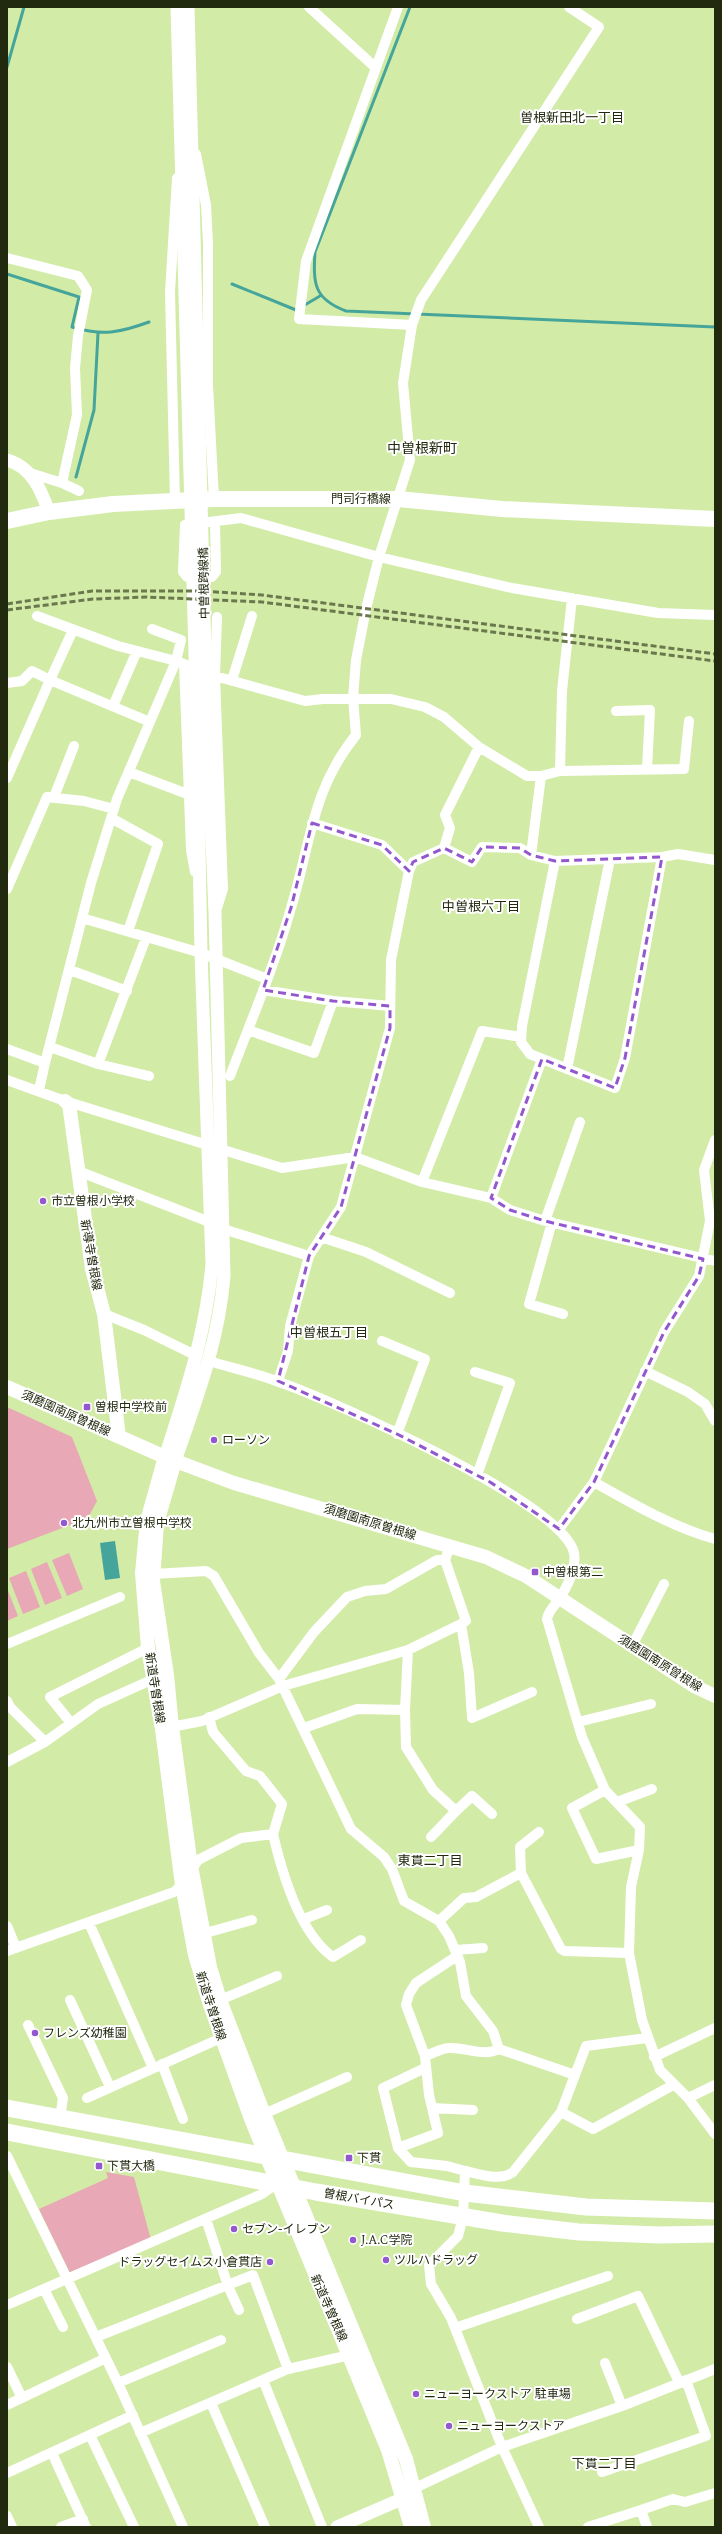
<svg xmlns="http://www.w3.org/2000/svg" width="722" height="2534" viewBox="0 0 722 2534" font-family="Spectral,'Noto Sans JP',serif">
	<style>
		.green { fill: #e8a8b6 }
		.water { fill: #45a59a }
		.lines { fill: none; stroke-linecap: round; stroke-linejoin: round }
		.stream { stroke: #45a59a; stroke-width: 3 }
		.minor { stroke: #fff; stroke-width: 10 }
		.tertiary { stroke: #fff; stroke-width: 13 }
		.secondary { stroke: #fff; stroke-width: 14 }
		.primary { stroke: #fff; stroke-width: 16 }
		.trunk { stroke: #fff; stroke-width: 17 }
		.rail { stroke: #6a784d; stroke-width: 3; stroke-dasharray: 6 3; stroke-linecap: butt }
		.marked { fill: none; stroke: #9357ce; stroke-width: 3; stroke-dasharray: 8 5; stroke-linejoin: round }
		.poi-dot { fill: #9357ce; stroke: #fff; stroke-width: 1.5 }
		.labels { text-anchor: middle; stroke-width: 4; stroke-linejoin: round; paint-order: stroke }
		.street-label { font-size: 12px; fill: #21290f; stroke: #fff }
		.poi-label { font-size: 12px; fill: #21290f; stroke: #fff; text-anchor: start }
		.neighbourhood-label { font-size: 13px; fill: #21290f; stroke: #fff }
		.quarter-label { font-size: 14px; fill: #21290f; stroke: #fff }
	</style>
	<rect width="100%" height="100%" fill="#d2eba7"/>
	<path class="green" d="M7 1407 72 1437 97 1501 90 1514 78 1522 7 1549Z
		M69 1553 83 1589 67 1596 52 1560Z
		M47 1562 62 1598 45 1605 31 1569Z
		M26 1571 40 1607 23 1614 9 1578Z
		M7 1588 18 1616 7 1621Z
		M106 2172 134 2177 151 2240 71 2275 39 2209 108 2178Z"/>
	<path class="water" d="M115 1541 120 1578 105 1580 100 1543Z"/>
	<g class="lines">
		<path class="stream" d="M410 7 315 252C313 284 314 299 346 311L715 327
			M7 67 24 7
			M7 274 79 297 72 327C103 336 119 333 149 322
			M232 284 296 310 298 308
			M303 306 320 296
			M76 477 94 410 98 333"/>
		<path class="minor" d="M309 7 376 68
			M398 7 306 261 299 319 412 325
			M196 154 206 205 208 244V385L214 499
			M7 258 78 276 87 290 78 336 75 368 77 415 62 483 79 491
			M30 473 62 483
			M175 500 170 292 177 178
			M215 522 216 572 212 577H187L183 572 185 525 241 518 379 557 512 588 658 613 715 615
			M37 616 118 646 176 661 181 640 152 629
			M184 664 191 850 195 872
			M232 680 252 616
			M7 683 22 681 32 671 50 680 73 630
			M113 706 137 651
			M616 711 650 710 647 769
			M560 771 684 769 689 721
			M129 772 190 795
			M541 776 531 855 555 861 662 857 678 854 715 860
			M7 778 50 680 150 722
			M54 797 74 746
			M111 818 158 844 128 931
			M444 848 472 862 482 847 520 848 531 855
			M555 861 522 1026 521 1042 530 1054 615 1088 625 1058 662 857
			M409 871 413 862 444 848 450 828 445 815 479 747
			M7 889 47 797 84 801 114 809
			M217 908 223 889 215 676 217 617
			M82 918 201 953 267 979
			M70 970 127 991
			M333 1001 390 1006
			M248 1030 314 1053 333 1001 263 990
			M50 1047 98 1064 146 938
			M7 1049 45 1063 39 1090
			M45 1063 91 883 117 799 176 661 215 676 305 701 323 699H391L425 707 444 717 479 747 527 776H541L560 771 562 691 572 598
			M98 1064 149 1076
			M567 1069 610 859
			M230 1076C251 1021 275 965 291 908 311 843 311 791 356 735L353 698 356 660 366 609 379 557 410 460 403 383 412 325 421 300 599 27 569 7
			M7 1080 65 1101 282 1168 355 1157 422 1182 491 1198 510 1210 545 1221 715 1261
			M78 1171 212 1223
			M422 1182 482 1031 521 1037
			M491 1198 542 1059
			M545 1221 580 1122
			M552 1222 529 1304 563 1314
			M223 1229 309 1256
			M321 1237 366 1252 450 1293
			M104 1314 144 1330 197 1356
			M382 1341 425 1359 397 1434
			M209 1361C232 1368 256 1373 279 1382 331 1400 564 1503 574 1553 577 1569 567 1587 558 1601 554 1606 548 1612 547 1619L582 1737 605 1790 640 1827 639 1850 631 1887 629 1953 642 2020 660 2070 688 2098 715 2134
			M645 1371 688 1392 705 1404 715 1421
			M475 1372 510 1383 477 1475
			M278 1381 288 1351 290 1326 309 1256 341 1207 390 1028 391 960 409 871 382 845 312 823
			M594 1482C633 1504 672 1527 715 1539
			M559 1529 594 1482 664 1332 699 1276 710 1221 704 1170 715 1140
			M153 1574 206 1571 214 1576 259 1653 279 1679 351 1829 384 1857 392 1869 404 1901 439 1921 449 1936 460 1962 466 1996 493 2031 499 2049 575 2075
			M461 1624 469 1673 472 1718 532 1692
			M7 1644 120 1597
			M632 1646 664 1584
			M279 1679 314 1632 347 1597 365 1591 386 1589 437 1560H445
			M7 1701 10 1707 45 1742
			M405 1710 406 1747 433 1790 456 1811 431 1837
			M578 1722 651 1704
			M71 1723 50 1697 148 1648
			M166 1728 202 1721 283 1686 408 1650 461 1624 466 1621 445 1560 450 1546
			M304 1728 357 1709 405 1710 408 1650
			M7 1762 45 1742 98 1704 160 1676
			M605 1790 572 1808 596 1859 639 1850
			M617 1802 652 1789
			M456 1811 472 1796 492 1814
			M539 1832 520 1847 521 1873 561 1949 565 1951 629 1953
			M273 1834C282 1873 299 1933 333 1957L361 1940
			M304 1919 327 1910
			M439 1921 464 1898 476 1897 521 1873
			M89 1923 153 2068
			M7 1926 16 1948
			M202 1934 252 1920
			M456 1950 483 1948
			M7 1951 174 1892 182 1885 198 1860 241 1838 273 1834 282 1804 260 1776 246 1771 213 1732 209 1717
			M457 1956 416 1983 409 1994 406 2005 425 2056 429 2095 438 2133 398 2148 411 2162 447 2166 465 2171
			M70 2000 110 2087
			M220 2000 277 1976
			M28 2025 63 2098 60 2118
			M425 2056C432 2054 442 2048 449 2048 466 2047 483 2057 499 2049
			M654 2057 715 2028
			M162 2064 183 2119
			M87 2098 221 2038
			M688 2098 715 2085
			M432 2108 473 2110
			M561 2112 593 2129 673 2085
			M264 2114 347 2077
			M398 2148 383 2088 425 2068
			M7 2156 118 2383 183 2527
			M206 2219 228 2286 239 2310
			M44 2289 63 2327
			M7 2305 262 2194 277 2183
			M577 2319 638 2296 679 2382
			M455 2328 608 2276
			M96 2337 253 2275 288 2369
			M605 2363 622 2406
			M7 2367 22 2398
			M263 2380 322 2527
			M118 2383 221 2340
			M211 2403 265 2527
			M7 2405 106 2358
			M140 2433 288 2369 350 2355
			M90 2435 134 2527
			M52 2453 86 2527
			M602 2472 706 2436 686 2380
			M7 2473 133 2415
			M410 2493 415 2488 502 2447 622 2406 715 2369
			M641 2510 673 2499 685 2502 715 2493
			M7 2516 12 2527
			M61 2527 83 2519
			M539 2527 502 2447 451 2318 431 2284 429 2265 458 2236 463 2217 465 2171C480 2174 500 2182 513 2172L561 2112 586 2046 647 2038
			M588 2527 641 2510 647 2527"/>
		<path class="tertiary" d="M7 460C32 467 41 490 49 512
			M165 1457C186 1392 206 1333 212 1264L201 953 196 690 177 7
			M175 1461C196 1400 219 1341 224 1276L215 913 206 690 188 7
			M337 2527 404 2498"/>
		<path class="secondary" d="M65 1101 69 1104 92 1269 104 1314 119 1437
			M7 1387 165 1457 234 1483 486 1557 526 1576 694 1686 715 1696
			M165 1457 147 1521 142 1573 148 1648 162 1729 182 1885 195 1955 210 2005 251 2119 388 2450 411 2527
			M175 1461 157 1523 153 1581 167 1675 172 1727 191 1866 210 1967 220 2000 264 2114 406 2459 424 2527"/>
		<path class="primary" d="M7 521 49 512 113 504 214 499H398L502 509 715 519"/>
		<path class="trunk" d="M7 2108 465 2193 586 2207 715 2211
			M7 2132 316 2192 502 2223 579 2232 660 2235 715 2234"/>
		<path class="rail" d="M7 604 92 591H202L262 595 715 654
			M7 610 93 599 147 597 262 602 715 661"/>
	</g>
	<path class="marked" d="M312 823 382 845 409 871 413 862 444 848 472 862 482 847 520 848 531 855 555 861 662 857 625 1058 615 1088 542 1059 491 1198 510 1210 545 1221 703 1259 699 1276 664 1332 594 1482 559 1529 490 1482 397 1434 278 1381 309 1256 341 1207 390 1028V1006L333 1001 263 990 291 908Z"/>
	<g class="poi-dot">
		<circle cx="43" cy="1201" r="4"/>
		<rect x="83" y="1403" width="8" height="8" rx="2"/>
		<circle cx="214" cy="1440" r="4"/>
		<circle cx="64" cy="1523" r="4"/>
		<rect x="531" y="1568" width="8" height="8" rx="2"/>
		<circle cx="35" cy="2033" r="4"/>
		<rect x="345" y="2154" width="8" height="8" rx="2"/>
		<rect x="95" y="2162" width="8" height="8" rx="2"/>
		<circle cx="234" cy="2229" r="4"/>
		<circle cx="353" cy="2240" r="4"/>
		<circle cx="386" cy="2260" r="4"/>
		<circle cx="270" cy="2262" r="4"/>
		<circle cx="416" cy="2394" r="4"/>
		<circle cx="449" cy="2426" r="4"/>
	</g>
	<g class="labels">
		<g class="street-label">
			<text x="361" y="503">門司行橋線</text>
			<text transform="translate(204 583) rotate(-91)" y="4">中曽根跨線橋</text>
			<text transform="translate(91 1255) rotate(80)" y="4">新導寺曽根線</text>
			<text transform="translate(66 1413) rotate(24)" y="4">須磨園南原曽根線</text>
			<text transform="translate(370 1522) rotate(17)" y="4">須磨園南原曽根線</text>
			<text transform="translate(660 1663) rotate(32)" y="4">須磨園南原曽根線</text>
			<text transform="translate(155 1688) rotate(81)" y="4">新道寺曽根線</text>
			<text transform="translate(211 2006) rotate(72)" y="4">新道寺曽根線</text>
			<text transform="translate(359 2199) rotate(10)" y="4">曽根バイパス</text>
			<text transform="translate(329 2308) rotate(66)" y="4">新道寺曽根線</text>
		</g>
		<g class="poi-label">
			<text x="51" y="1205">市立曽根小学校</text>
			<text x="95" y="1411">曽根中学校前</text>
			<text x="222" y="1444">ローソン</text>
			<text x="72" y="1527">北九州市立曽根中学校</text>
			<text x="543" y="1576">中曽根第二</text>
			<text x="43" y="2037">フレンズ幼稚園</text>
			<text x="357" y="2162">下貫</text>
			<text x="107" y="2170">下貫大橋</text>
			<text x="242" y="2233">セブン-イレブン</text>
			<text x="361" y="2244">J.A.C学院</text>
			<text x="394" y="2264">ツルハドラッグ</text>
			<text x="262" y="2266" text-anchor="end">ドラッグセイムス小倉貫店</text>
			<text x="424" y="2398">ニューヨークストア 駐車場</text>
			<text x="457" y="2430">ニューヨークストア</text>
		</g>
		<g class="neighbourhood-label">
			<text x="572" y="122">曽根新田北一丁目</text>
			<text x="481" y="911">中曽根六丁目</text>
			<text x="329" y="1337">中曽根五丁目</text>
			<text x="430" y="1865">東貫二丁目</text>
			<text x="604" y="2468">下貫二丁目</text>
		</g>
		<g class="quarter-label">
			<text x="422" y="453">中曽根新町</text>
		</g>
	</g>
	<rect width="722" height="2534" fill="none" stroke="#21290f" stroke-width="16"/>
</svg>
